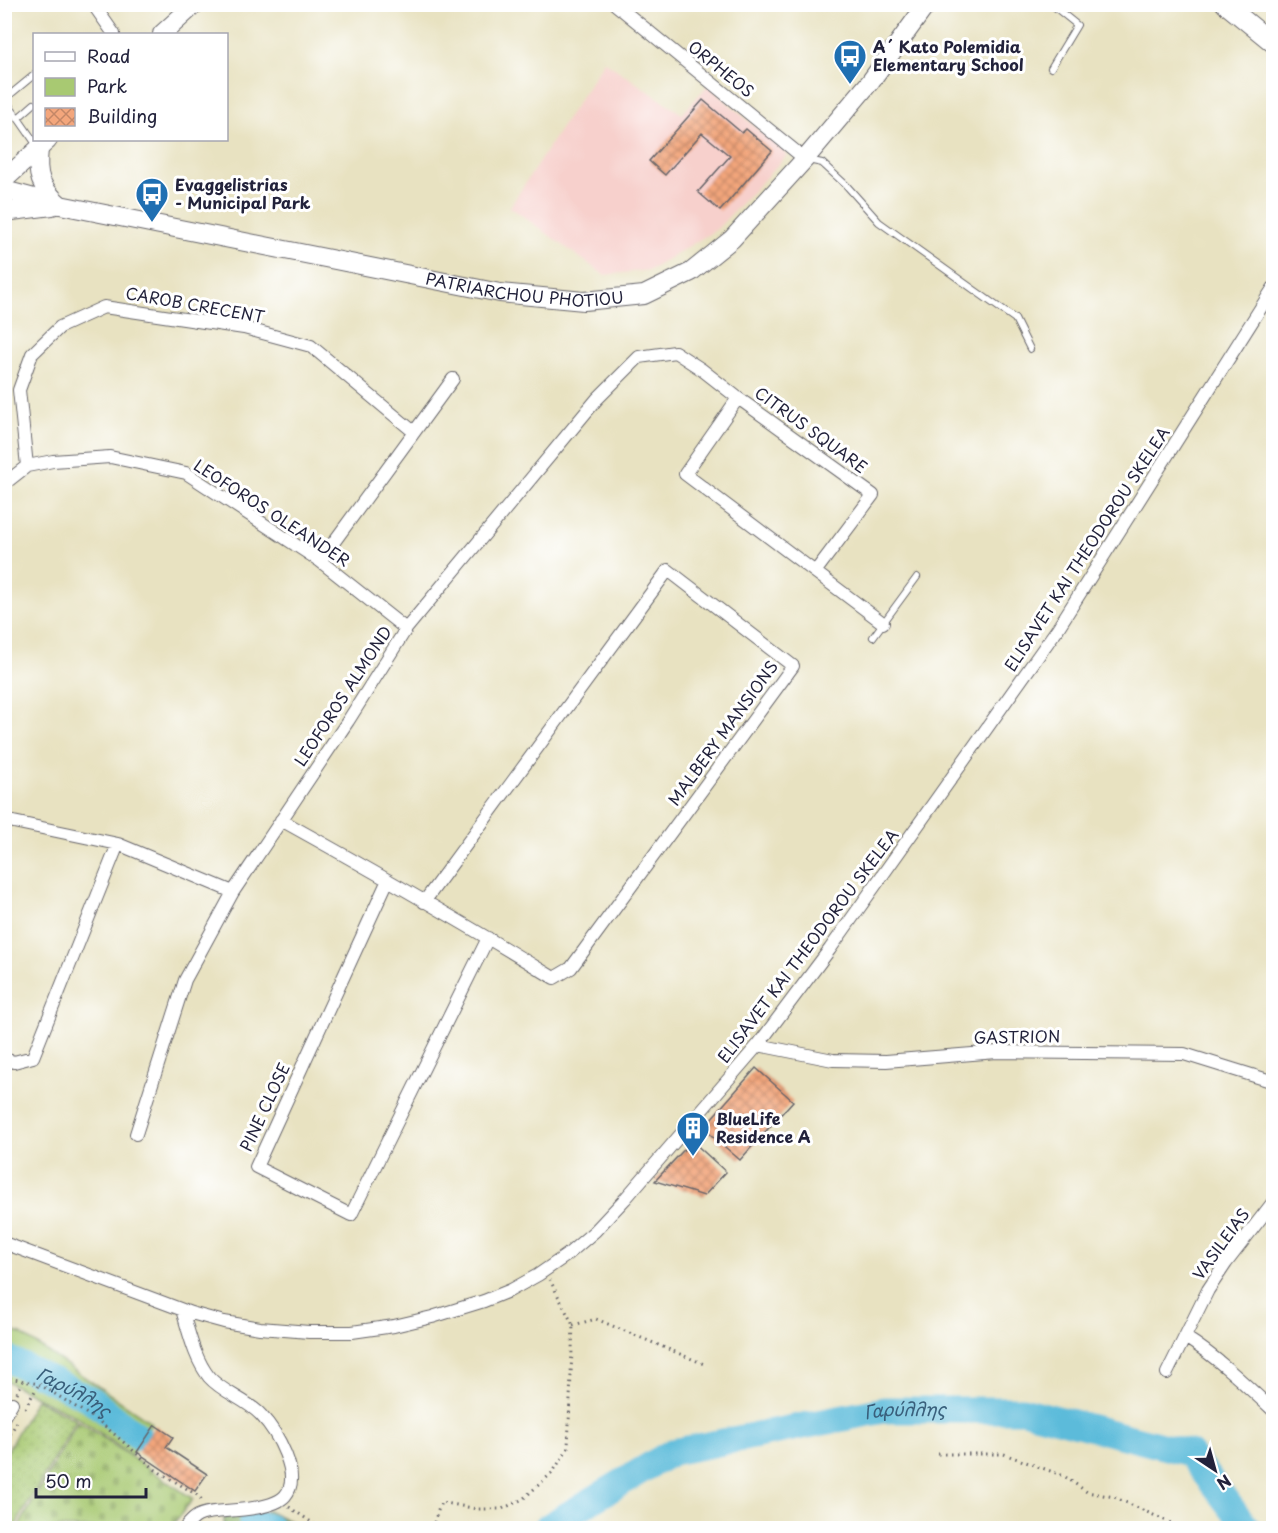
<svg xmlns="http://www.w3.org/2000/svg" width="1278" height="1533" viewBox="0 0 1278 1533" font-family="'Playpen Sans',sans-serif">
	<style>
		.built { fill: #f7d0cc }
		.grass { fill: url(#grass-dots); stroke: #657656; stroke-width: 1.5 }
		.forest { fill: url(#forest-firs); stroke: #546850; stroke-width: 1.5 }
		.cemetery { fill: url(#cemetery-stones); stroke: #657656; stroke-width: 1.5 }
		.green { fill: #a8c972; stroke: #657656; stroke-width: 1.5 }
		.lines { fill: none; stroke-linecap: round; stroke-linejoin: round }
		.river { stroke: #5cbbda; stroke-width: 27 }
		.building { fill: url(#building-cross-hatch) }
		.lane-casing { stroke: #67656a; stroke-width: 8 }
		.street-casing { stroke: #67656a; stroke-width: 14 }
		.secondary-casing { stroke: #67656a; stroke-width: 20 }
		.path { stroke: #67656a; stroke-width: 3; stroke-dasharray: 1.5 4.5; stroke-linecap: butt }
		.lane { stroke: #fff; stroke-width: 6 }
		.street { stroke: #fff; stroke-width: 12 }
		.secondary { stroke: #fff; stroke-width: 18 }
		.labels { text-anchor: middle; stroke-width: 6; stroke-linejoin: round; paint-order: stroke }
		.poi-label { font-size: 16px; font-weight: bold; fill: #22223b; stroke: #fff; text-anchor: start }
		.street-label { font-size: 16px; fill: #22223b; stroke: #fff }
		.water-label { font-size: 18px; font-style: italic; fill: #395f7b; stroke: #fff }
	</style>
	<defs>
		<pattern id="grass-dots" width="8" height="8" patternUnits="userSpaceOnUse" patternTransform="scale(1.5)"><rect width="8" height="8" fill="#a8c972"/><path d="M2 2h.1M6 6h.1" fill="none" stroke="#90ac64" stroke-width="1.8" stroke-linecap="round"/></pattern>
		<pattern id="forest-firs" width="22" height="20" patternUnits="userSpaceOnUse" patternTransform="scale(1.5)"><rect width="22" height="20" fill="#86ad64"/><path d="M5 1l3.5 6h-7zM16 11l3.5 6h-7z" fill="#6d8c54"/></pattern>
		<pattern id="cemetery-stones" width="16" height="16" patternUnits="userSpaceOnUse" patternTransform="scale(1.5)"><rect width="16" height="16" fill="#a8c972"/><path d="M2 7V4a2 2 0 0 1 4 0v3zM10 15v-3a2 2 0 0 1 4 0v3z" fill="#90ac64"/></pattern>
		<pattern id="building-cross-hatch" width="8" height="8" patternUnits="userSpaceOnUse" patternTransform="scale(1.5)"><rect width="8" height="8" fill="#f3a67c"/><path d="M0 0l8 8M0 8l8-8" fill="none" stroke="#c48767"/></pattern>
	</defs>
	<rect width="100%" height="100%" fill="#fff"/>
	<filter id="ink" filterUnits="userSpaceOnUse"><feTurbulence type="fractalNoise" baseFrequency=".0167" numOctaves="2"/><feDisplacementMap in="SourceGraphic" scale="12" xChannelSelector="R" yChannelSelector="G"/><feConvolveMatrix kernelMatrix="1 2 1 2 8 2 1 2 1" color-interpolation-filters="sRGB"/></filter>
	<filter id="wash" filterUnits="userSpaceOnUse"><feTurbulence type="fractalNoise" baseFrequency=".008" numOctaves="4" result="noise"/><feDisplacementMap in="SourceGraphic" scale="24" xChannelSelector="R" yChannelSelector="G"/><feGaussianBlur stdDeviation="1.35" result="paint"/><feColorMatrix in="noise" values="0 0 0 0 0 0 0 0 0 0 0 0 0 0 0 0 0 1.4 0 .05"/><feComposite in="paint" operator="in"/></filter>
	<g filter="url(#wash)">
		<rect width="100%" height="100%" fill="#e8e2c1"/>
		<path class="built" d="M604 61 682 114 708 85 787 155 717 229 650 270 604 275 510 207Z"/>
		<path class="grass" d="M36 1399 76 1420 14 1528H5V1455Z"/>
		<path class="forest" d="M268 1511 305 1528H224V1518Z"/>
		<path class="cemetery" d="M78 1421 193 1499 170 1528H18Z"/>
		<path class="green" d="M5 1329 21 1334 152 1423 131 1455 77 1417 34 1396 5 1380Z"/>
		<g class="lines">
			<g class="river">
				<path id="s1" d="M4 1357 90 1399 138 1436"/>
				<path d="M252 1522 271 1528"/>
				<path id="s2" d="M546 1528 672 1452 884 1410H1023L1189 1453 1247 1528"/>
			</g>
		</g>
		<g id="blocks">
			<path class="building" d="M703 100 742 133 746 129 772 151 720 211 698 192 730 156 702 133 665 175 649 161Z
				M756 1068 793 1101 740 1160 703 1128Z
				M692 1141 726 1172 704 1196 655 1181Z
				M155 1425 173 1437 166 1447 207 1474 195 1491 137 1452Z"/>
		</g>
	</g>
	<g filter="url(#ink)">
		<use href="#blocks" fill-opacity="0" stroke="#67656a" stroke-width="1.5"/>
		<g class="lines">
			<defs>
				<path id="lane" d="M1051 4 1077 25 1051 68
					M34 75 6 98V101L38 147
					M18 118 34 104
					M808 160 822 163 846 185 879 222 1015 319 1030 349
					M873 637 917 577"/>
				<path id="street" d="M93 4 114 34
					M615 4 805 159
					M738 398 685 474 883 623
					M27 466 19 390 32 354 60 327 104 307 244 328 311 346 414 432
					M4 484 27 466 53 461 110 457 186 473 320 561 406 629
					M320 561 453 379
					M4 820 118 844 233 892
					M281 820C373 871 464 923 554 978L571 968 793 666 668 570 424 902
					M388 880 256 1167 351 1215 488 938
					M758 1045 833 1060 886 1061 997 1052 1184 1054 1274 1082
					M4 1059 14 1062 33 1057 118 844
					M136 1134 185 980 233 892 348 721 406 629 597 399 639 357 675 352 701 369 738 398 873 495 815 572
					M4 1243 191 1313 224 1322 260 1328 309 1332H352L394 1326 432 1317 484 1301 511 1290 538 1275 567 1255 595 1231 625 1199 758 1045 830 949 1058 628 1274 287
					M182 1310C189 1332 194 1358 209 1377 223 1393 246 1399 261 1415 276 1431 303 1476 285 1496 274 1508 241 1510 225 1511 216 1512 206 1512 198 1516 192 1519 189 1524 185 1528
					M1185 1337C1217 1357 1246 1385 1274 1411
					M1167 1373 1208 1290 1226 1263 1274 1201
					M4 1416 12 1403"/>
				<g id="secondary">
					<path d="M1225 4 1274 44"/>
					<path d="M162 34 195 4"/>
					<path d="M39 149C36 175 40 187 60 205"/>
					<path d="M4 180 48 140"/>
					<path id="s3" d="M4 190 60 205 500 293 584 301 644 295 691 272 732 239 805 159 870 82 927 4"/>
					<path d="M4 212 52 206"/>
				</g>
			</defs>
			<use href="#lane" class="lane-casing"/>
			<use href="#street" class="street-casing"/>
			<use href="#secondary" class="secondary-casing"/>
			<path class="path" d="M573 1325 596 1319 704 1364
				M4 1377 39 1384 100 1422 156 1470 197 1495 203 1501
				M17 1393 23 1381
				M25 1408 39 1384
				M4 1444 17 1422
				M938 1454H1004L1064 1476 1087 1492 1114 1497 1182 1528
				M289 1507 317 1526 324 1528
				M432 1528 441 1502 477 1509H502L523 1499 553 1472 568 1448 573 1325 550 1280"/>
			<use href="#lane" class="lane"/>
			<use href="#street" class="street"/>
			<use href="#secondary" class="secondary"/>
		</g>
	</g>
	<defs>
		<symbol id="bus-pin" viewBox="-11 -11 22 30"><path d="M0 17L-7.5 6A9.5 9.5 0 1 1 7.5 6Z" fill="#1f6fb2" stroke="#fff"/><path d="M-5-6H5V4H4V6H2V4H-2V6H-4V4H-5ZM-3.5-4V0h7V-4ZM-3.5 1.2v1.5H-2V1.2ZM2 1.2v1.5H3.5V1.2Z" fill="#fff"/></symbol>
		<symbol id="building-pin" viewBox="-11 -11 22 30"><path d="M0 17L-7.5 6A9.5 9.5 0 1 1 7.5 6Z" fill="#1f6fb2" stroke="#fff"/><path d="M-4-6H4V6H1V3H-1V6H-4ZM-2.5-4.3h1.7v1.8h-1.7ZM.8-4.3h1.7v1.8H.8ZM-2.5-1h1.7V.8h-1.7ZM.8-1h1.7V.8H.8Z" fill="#fff"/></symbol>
	</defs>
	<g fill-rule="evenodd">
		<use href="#bus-pin" x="831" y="37" width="38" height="52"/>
		<use href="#bus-pin" x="133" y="175" width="38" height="52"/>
		<use href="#building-pin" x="674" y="1109" width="38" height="52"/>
	</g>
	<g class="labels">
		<g class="poi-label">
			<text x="873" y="53">A´ Kato Polemidia<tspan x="873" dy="18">Elementary School</tspan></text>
			<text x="175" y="191">Evaggelistrias<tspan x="175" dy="18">- Municipal Park</tspan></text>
			<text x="716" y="1125">BlueLife<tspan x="716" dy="18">Residence A</tspan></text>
		</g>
		<g class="street-label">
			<text transform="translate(721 69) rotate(39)" y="6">ORPHEOS</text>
			<text dy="6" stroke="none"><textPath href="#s3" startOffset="531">PATRIARCHOU PHOTIOU</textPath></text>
			<text transform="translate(195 305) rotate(10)" y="6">CAROB CRECENT</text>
			<text transform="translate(811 430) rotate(36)" y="6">CITRUS SQUARE</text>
			<text transform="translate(272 513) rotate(33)" y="6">LEOFOROS OLEANDER</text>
			<text transform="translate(1087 549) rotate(-57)" y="6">ELISAVET KAI THEODOROU SKELEA</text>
			<text transform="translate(343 696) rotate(-57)" y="6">LEOFOROS ALMOND</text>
			<text transform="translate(723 733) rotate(-54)" y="6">MALBERY MANSIONS</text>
			<text transform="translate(808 946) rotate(-53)" y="6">ELISAVET KAI THEODOROU SKELEA</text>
			<text transform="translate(1017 1037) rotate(-1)" y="6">GASTRION</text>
			<text transform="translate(265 1107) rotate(-65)" y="6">PINE CLOSE</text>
			<text transform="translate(1221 1244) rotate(-54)" y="6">VASILEIAS</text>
		</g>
		<g class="water-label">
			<text dy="6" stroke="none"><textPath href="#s1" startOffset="78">Γαρύλλης</textPath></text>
			<text dy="6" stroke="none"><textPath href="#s2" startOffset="384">Γαρύλλης</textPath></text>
		</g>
	</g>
	<rect width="1278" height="1533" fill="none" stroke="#fff" stroke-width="24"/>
	<rect x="33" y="33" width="195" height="108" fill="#ffffff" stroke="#a7a7b1" stroke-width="1.5"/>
	<rect x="45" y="52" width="30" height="9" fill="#ffffff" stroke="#a7a7b1" stroke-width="1.5"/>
	<text x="87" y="63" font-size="18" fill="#22223b">Road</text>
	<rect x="45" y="78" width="30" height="18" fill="#a8c972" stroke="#a7a7b1" stroke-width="1.5"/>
	<text x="87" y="93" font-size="18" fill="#22223b">Park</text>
	<rect x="45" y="108" width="30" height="18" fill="url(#building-cross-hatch)" stroke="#a7a7b1" stroke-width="1.5"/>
	<text x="87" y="123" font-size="18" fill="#22223b">Building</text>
	<g transform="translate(1215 1470) rotate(144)" stroke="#ffffff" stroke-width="4.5" paint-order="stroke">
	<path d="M0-4.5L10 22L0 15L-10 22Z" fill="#22223b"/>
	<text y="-9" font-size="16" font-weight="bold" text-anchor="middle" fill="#22223b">N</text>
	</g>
	<path d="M36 1488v9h110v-9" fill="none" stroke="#22223b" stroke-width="3"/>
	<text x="45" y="1488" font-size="18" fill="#22223b" stroke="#ffffff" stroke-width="4.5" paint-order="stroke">50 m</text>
</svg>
